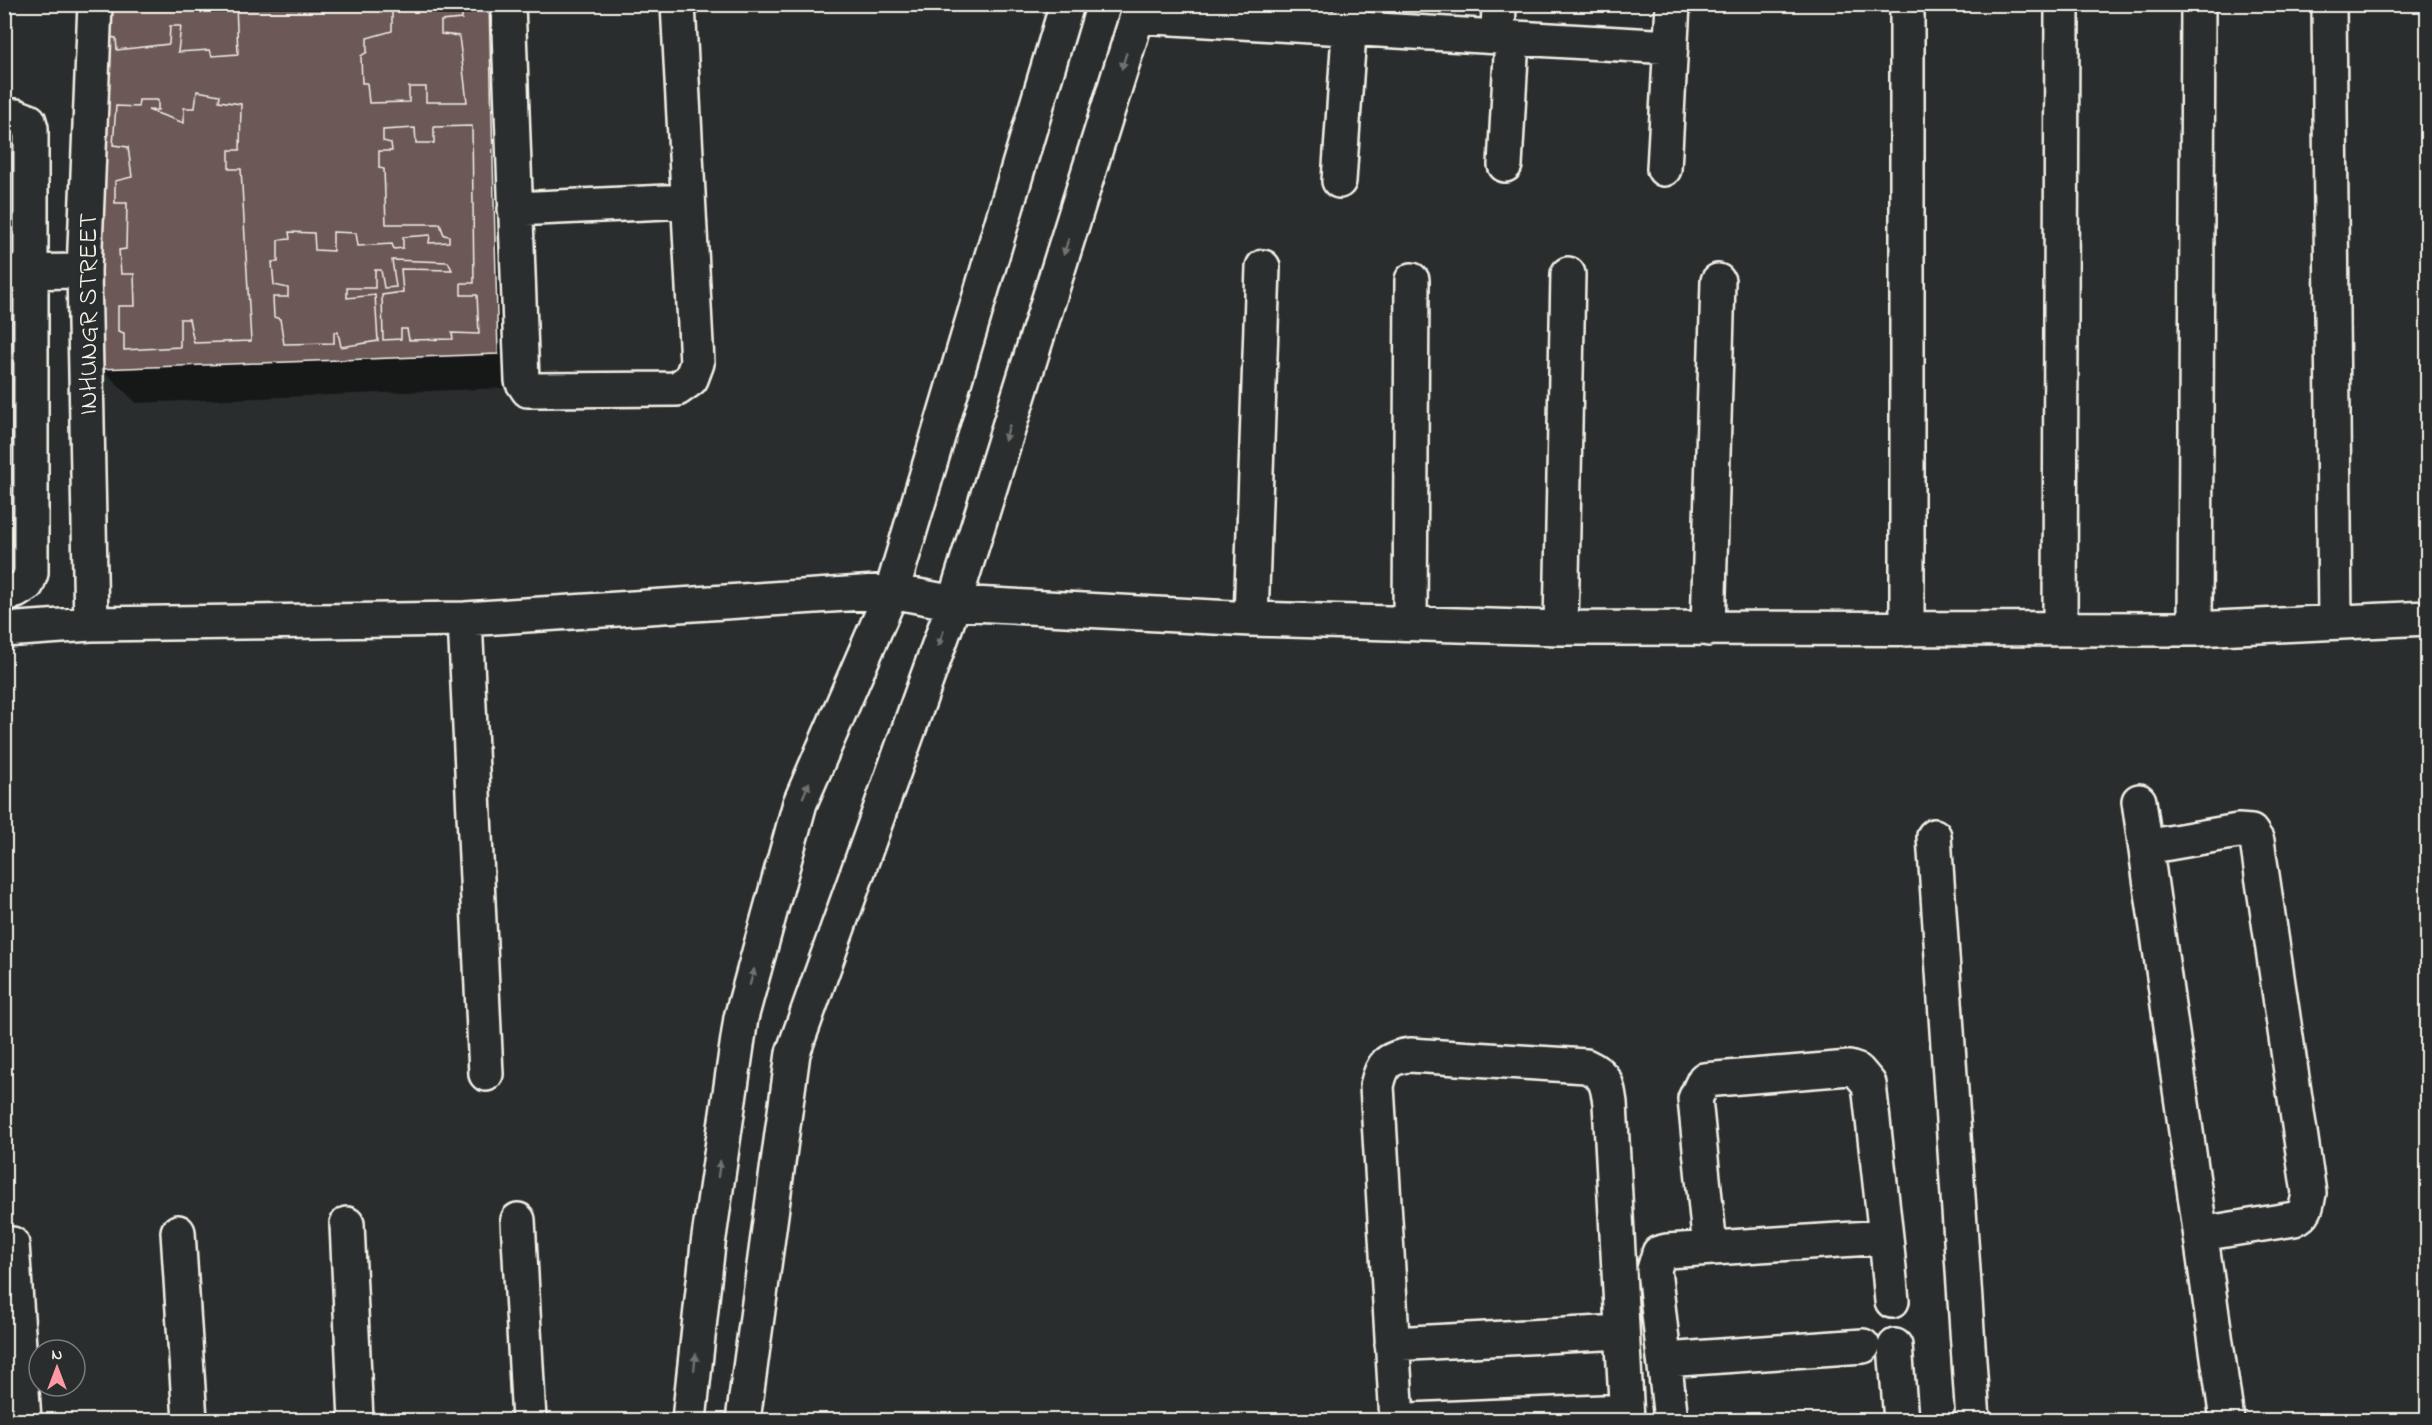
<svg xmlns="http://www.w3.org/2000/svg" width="2432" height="1425" viewBox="0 0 2432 1425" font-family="'Indie Flower',sans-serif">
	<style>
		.shadow { fill: #0007 }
		.building { fill: #6c5957; stroke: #f4f1e8; stroke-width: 1.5 }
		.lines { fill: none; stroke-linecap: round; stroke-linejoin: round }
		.minor-casing { stroke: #f4f1e8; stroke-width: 38 }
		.minor { stroke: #2a2d2e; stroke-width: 33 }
		.oneway { fill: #71726f }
		.labels { text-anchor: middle; stroke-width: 5; stroke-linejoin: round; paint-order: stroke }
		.street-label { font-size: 26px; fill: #f4f1e8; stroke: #2a2d2e }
	</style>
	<rect width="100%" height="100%" fill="#2a2d2e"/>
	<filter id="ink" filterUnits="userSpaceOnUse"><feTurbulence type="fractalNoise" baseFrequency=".0167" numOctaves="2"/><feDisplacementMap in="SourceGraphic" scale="12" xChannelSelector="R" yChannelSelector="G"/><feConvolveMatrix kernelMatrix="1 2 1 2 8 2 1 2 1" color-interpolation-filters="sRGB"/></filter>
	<g filter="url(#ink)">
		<path class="shadow" d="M96 4H521L531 387 136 403 102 369Z"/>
		<path class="building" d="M94 4H489L498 354 100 369Z
			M109 4H236L238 54 212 56 210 50 178 52 181 26H170L169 44 117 50 116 38 109 37Z
			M392 4H462V19L441 21V34L459 36 467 102H426V87H409V102L369 103 367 83H362L361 56 367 52V38L392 31Z
			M197 91 220 95 219 101 241 104 240 150H229V169H241L251 341 194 343 189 319H180V347L124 350V333L118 331V306H135L134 274H121L119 250 126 249 127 203H115V181L132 177 128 147 113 145 116 106 138 107 139 100H158V110H148L184 123V108H195Z
			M472 126 474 283H461V295H477L479 334 452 333 453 339 409 340 407 329H401V339L383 340 382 295 403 292 401 269 452 270 448 262 392 260 396 287 384 288 381 270H375V288H347V298L375 295 378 341 341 347 338 332H334V343L284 344 280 319 274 317 273 297H288V288L274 285 272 262H278V240L290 239 289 232 314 233 315 250 333 251V232L356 233 358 246 392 244 394 249 403 248V237L430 235 429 243 449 242V236L444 235 440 224H386L384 169 379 168V151H392L391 143 383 141V130L415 128 416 143H434V127Z"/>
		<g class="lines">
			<defs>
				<path id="minor" d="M508 4 522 381 528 390H534L677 389 691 379 697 363 678 4
					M1907 4V629
					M2329 4 2335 622
					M1138 16 1671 47
					M1498 37 1499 4
					M4 117 16 116 29 121 31 128V573L27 584 16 591 4 594
					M1505 165 1512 38
					M1664 169 1673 4
					M1339 181 1351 4
					M515 209 688 201
					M4 272 84 271
					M465 619 486 1074
					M1251 619 1263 267
					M1410 622 1412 280
					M91 624 84 271 95 4
					M1561 628 1568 274
					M1708 629 1718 281
					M2060 629 2062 4
					M2195 629 2198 4
					M4 630 91 624 465 619 892 591 954 603 1251 619 1561 628 2195 629 2428 618
					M2139 801 2227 1420
					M1934 836 1973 1420
					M2146 847 2238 831 2251 832 2257 841 2309 1193C2307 1205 2306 1214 2294 1219L2201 1234
					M518 1220 529 1420
					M347 1224 356 1420
					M178 1232 190 1420
					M12 1244 24 1420
					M1710 1248 1695 1099 1704 1080 1849 1068 1858 1071 1869 1084 1886 1237
					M1392 1344 1622 1332
					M1895 1346 1901 1420
					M1665 1360 1863 1346
					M689 1420 708 1244 741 1018 800 803 892 591 1067 4
					M743 1420 793 1053 954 603 1141 4
					M1397 1420 1377 1086C1382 1064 1387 1058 1410 1055L1586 1066C1606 1075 1607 1083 1610 1103L1627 1420
					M1410 1420 1626 1411
					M1671 1420 1654 1270 1659 1253 1667 1251 1886 1237 1892 1301"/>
			</defs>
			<use href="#minor" class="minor-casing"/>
			<use href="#minor" class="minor"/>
		</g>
		<defs><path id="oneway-solid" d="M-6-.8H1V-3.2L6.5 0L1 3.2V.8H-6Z" transform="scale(1.5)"/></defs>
		<g class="oneway">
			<use href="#oneway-solid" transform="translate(1124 61) rotate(107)"/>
			<use href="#oneway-solid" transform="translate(1066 247) rotate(107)"/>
			<use href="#oneway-solid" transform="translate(1007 433) rotate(107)"/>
			<use href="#oneway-solid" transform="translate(941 638) rotate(110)"/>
			<use href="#oneway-solid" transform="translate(806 790) rotate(-67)"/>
			<use href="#oneway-solid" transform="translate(752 977) rotate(-75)"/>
			<use href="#oneway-solid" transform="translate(719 1169) rotate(-82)"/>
			<use href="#oneway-solid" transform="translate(695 1362) rotate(-84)"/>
		</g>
	</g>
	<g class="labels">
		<g class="street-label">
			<text transform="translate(87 314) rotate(-90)" y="9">INHUNGR STREET</text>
		</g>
	</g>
	<rect width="2432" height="1425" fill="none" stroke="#2a2d2e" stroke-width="24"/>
	<rect x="12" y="12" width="2408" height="1401" fill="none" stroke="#f4f1e8" stroke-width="2" filter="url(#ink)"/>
	<g transform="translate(57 1368)"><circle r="28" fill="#2a2d2e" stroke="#7b7b78" stroke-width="1.5"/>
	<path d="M0-4.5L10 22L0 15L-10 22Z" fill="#ff9aa2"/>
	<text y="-9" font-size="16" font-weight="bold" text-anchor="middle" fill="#f4f1e8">N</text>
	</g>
</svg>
